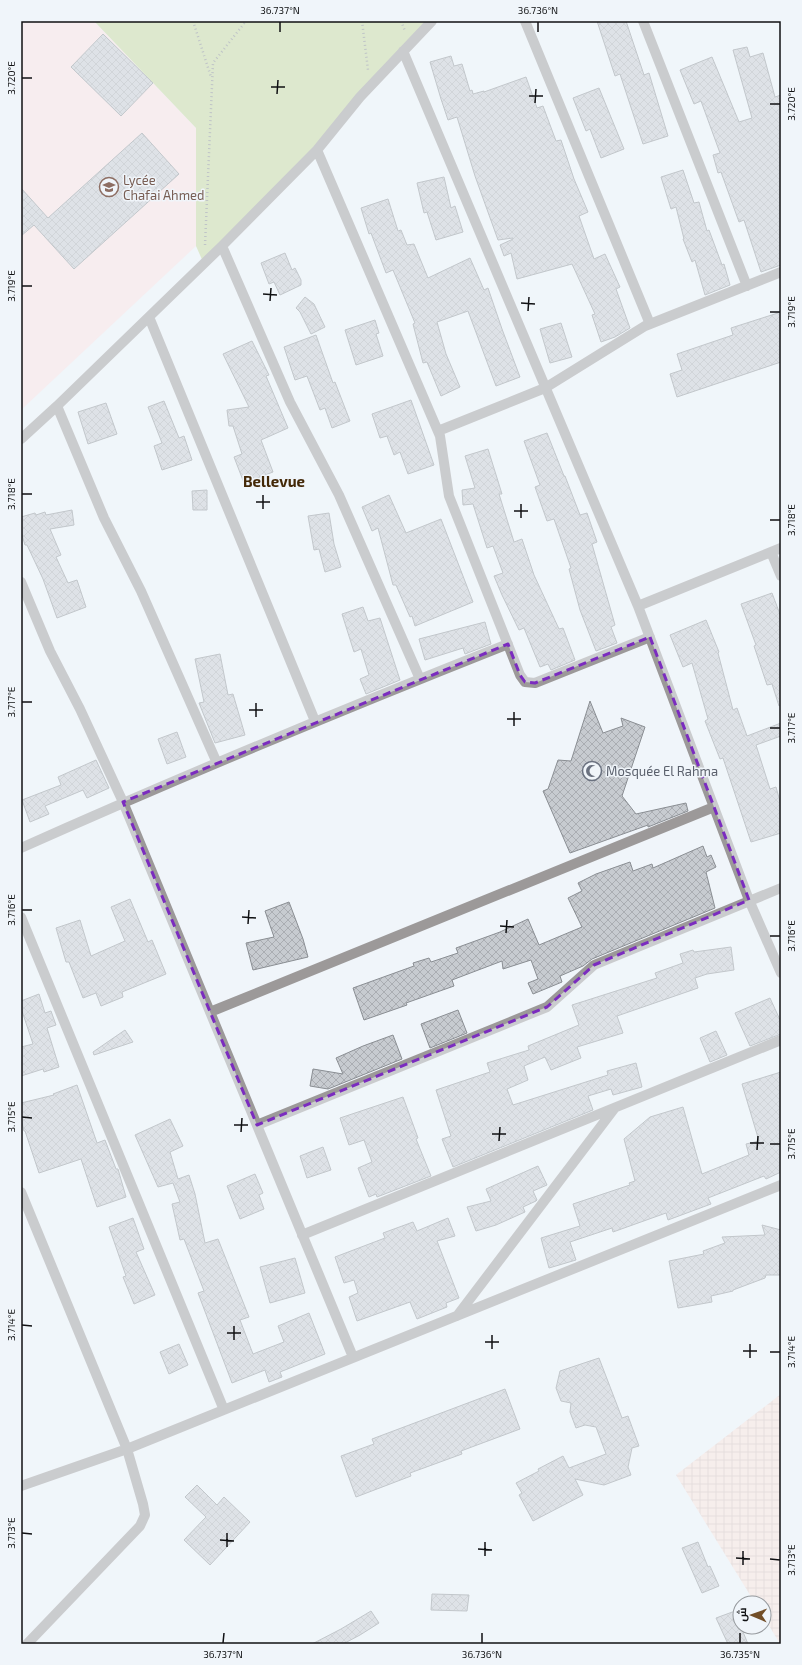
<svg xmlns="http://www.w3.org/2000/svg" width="802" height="1665" viewBox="0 0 802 1665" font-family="'Exo 2',Cairo,sans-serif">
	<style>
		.industrial { fill: url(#industrial-grid) }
		.education { fill: #fee3e3 }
		.green { fill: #c5d899 }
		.building { fill: url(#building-cross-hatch); stroke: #8a8e93 }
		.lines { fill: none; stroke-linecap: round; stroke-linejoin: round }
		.path { stroke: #84878b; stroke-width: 2.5; stroke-dasharray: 1 3; stroke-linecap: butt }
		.street { stroke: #9c9999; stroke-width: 10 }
		.marked { fill: none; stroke: #7b2cbf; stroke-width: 3; stroke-dasharray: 8 5; stroke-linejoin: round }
		.ticks { fill: none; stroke: #101113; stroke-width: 1.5 }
		.labels { text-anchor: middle; stroke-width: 3; stroke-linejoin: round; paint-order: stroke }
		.education-label { font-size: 13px; fill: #785e54; stroke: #f0f5fa; text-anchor: start }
		.worship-label { font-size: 13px; fill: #5b616d; stroke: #f0f5fa; text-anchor: start }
		.quarter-label { font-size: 15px; font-weight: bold; fill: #432807; stroke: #f0f5fa }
		.neatline { fill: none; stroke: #101113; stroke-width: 1.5 }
		.ticks-label { font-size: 10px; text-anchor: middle; fill: #101113 }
	</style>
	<defs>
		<pattern id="industrial-grid" width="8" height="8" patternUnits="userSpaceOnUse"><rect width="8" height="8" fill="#fde4dc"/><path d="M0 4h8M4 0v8" fill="none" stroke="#d8c3bc"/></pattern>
		<pattern id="building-cross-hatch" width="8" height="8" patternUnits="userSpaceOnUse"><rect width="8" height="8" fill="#c7cbd0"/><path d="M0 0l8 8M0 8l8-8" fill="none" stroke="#aaadb2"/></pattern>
	</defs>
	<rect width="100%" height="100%" fill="#f0f5fa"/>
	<path class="industrial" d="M781 1394V1644H780L764 1617V1603H755L676 1475Z"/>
	<path class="education" d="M21 21H94L196 128V246L21 410Z"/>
	<path class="green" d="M94 21H432L204 264 196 246V128Z"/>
	<path class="building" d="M597 21H626L644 75 649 73 668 136 643 144 620 74 615 76Z
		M103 34 153 83 121 116 71 67Z
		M747 47 750 57 763 53 775 97 781 95V265L761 272 744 220 739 222 721 172 718 173 713 155 720 153 701 101 694 104 680 70 712 57 739 122 752 118 733 50Z
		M451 56 454 66 462 64 470 91 472 90 473 94 484 91V92L526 77 537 108 543 106 556 141 561 140 574 179 588 212 579 216 594 259 605 254 620 287 616 289 630 328 615 337 601 342 592 315 595 314 572 264 517 279 511 253 504 256 500 245 513 239V238L498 240 475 176 457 117 448 120 441 99 430 62Z
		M599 88 624 149 601 158 590 129 586 131 573 98Z
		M142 133 179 174 74 269 34 225 21 236V188L48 218Z
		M683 170 694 203 699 202 707 231 709 230 722 265 724 264 730 285 705 295 695 260 692 262 683 239H684L676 207 671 209 661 177Z
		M444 177 451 208 455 206 463 232 436 240 427 212 424 213 417 183Z
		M388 199 398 231 401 230 407 245 414 244 428 278 470 258 484 290 488 288 502 329 520 377 496 386 468 311 437 322 446 354 460 387 441 396 427 362 423 363 413 324 415 323 393 270 386 273 371 233 369 234 361 208Z
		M285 253 292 270 295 268 301 280V285L280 295 274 282 269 284 261 263Z
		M305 297 314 304 325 327 311 334 300 312 296 308Z
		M781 312V362L677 397 670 374 682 370 677 354 733 335 731 328Z
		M375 320 379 333 376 334 383 356 356 365 345 330Z
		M561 323 572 357 550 363 540 329Z
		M316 335 333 383 335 382 350 421 332 428 325 408 320 410 307 376 295 380 284 347Z
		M252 341 269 375 266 376 288 428 261 440 273 472 244 483 234 457 242 454 233 426H229L227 410 249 407 223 354Z
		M411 400 434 465 408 474 400 452 394 455 387 436 380 438 372 414Z
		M164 401 179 438 184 436 192 460 162 470 154 446 162 443 148 407Z
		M106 403 117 434 88 444 78 412Z
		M547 433 564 476H565L580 515 587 513 597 542 592 544 615 625 611 627 617 643 596 651 580 610 569 569 571 568 554 519 547 521 535 487 540 485 524 441Z
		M488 449 502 494H499L514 542 522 539 534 575 559 629 563 628 575 660 551 670 548 664 540 667 524 628 519 630 502 595 494 576 503 573 493 546 487 548 473 504 463 505 462 490 475 488 465 456Z
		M207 490V510H193L192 491Z
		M389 495 406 533 441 519 473 602 415 626 412 616 410 617 396 585H393L378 528 372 531 362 507Z
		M72 510 74 525 50 529 61 555 56 557 68 583 77 580 86 607 57 618 43 579 27 545H25L21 532V517L35 513 36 515 45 512 46 515Z
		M329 513 334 544 341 567 325 572 319 549 314 550 308 516Z
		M772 593 781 617V705L779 706 772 684 767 685 754 646 756 645 741 604Z
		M363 607 368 621 380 618 400 680 366 694 360 679 369 675 361 649 354 652 342 614Z
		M706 620 719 652 718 653 733 710 737 708 747 736 781 723V736L756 745 770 789 776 787 781 805V833L751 842 723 758 720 759 705 721 708 719 692 663 683 667 670 635Z
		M485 622 491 644 465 654 463 648 425 660 419 639Z
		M220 654 228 695 233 694 245 735 215 743 199 703 204 702 195 659Z
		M590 701 603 733 623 726 621 718 645 727 622 796 636 814 686 803 688 811 648 827V825L570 853 543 791 548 789 558 760 571 761Z
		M177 732 186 757 167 764 158 739Z
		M96 760 109 788 87 798 83 790 45 806 49 814 30 822 22 800 61 785 58 777Z
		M703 846 707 857 711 855 716 867 706 872 715 908 592 959 583 966 560 976 562 982 533 994 528 983 538 979 531 960 503 969 502 961 452 980 454 986 406 1003 407 1005 364 1020 353 988 414 966 413 963 429 958 431 962 458 953 456 948 500 932 528 919 539 945 582 927 568 898 582 891 578 883 596 874 630 862 633 871 652 864 653 868Z
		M130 899 148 942 152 940 166 974 122 992 123 997 101 1006 96 993 83 998 69 962H66L56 928 80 920 91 956 125 941 111 907Z
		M289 902 303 939 308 957 253 970 246 943 274 937 265 911Z
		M731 947 734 970 707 974 695 978 698 988 617 1016 623 1033 577 1047 581 1058 551 1070 545 1057 524 1066 528 1080 507 1089 513 1105 608 1075 607 1071 636 1063 642 1087 613 1095 611 1089 588 1096 593 1110 453 1167 442 1139 451 1136 436 1090 490 1072 487 1063 529 1050 528 1046 579 1025 572 1005 657 978 655 973 683 963 680 954 693 950 694 952Z
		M39 994 45 1013 51 1011 56 1025 47 1028 59 1067 44 1072 43 1069 21 1076V1047L33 1044 21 1008V1001Z
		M770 998 781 1022V1034L750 1046 735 1013Z
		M458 1010 467 1033 430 1048 421 1024Z
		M125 1030 133 1042 94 1055 93 1052Z
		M716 1031 727 1055 710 1062 700 1038Z
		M393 1035 402 1059 328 1089 310 1086 313 1069 343 1074 336 1058 363 1046Z
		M781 1072V1172L766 1179 764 1176 708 1198 711 1204 668 1220 666 1213 613 1232 612 1228 570 1242 576 1260 549 1268 541 1238 580 1226 573 1204 630 1185 629 1183 635 1181 624 1139 650 1117 683 1107 702 1174 749 1155 746 1144 759 1141 742 1084Z
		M77 1085 97 1143 105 1140 116 1169H118L126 1197 97 1207 81 1159 39 1173 25 1131H24L21 1119V1103L54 1095 53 1094Z
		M403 1097 418 1138 416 1139 431 1176 377 1197 376 1194 369 1197 358 1168 372 1162 364 1140 349 1145 340 1118Z
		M170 1119 183 1146 170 1152 178 1179 189 1175 195 1194 205 1243 218 1239 249 1317 240 1320 253 1354 284 1342 278 1326 309 1313 325 1354 280 1372 282 1377 269 1382 265 1370 232 1383 198 1293 204 1291 184 1239 180 1240 172 1204 180 1202 173 1183 158 1187 135 1135Z
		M323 1147 331 1170 307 1178 300 1156Z
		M538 1166 547 1185 533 1191 537 1200 536 1201 523 1207 525 1212 496 1225 476 1231 467 1207 491 1201 486 1189Z
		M255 1174 263 1193 259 1195 264 1209 240 1219 227 1186Z
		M133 1218 144 1249 136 1252 155 1295 134 1304 123 1277 126 1276 109 1227Z
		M448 1218 455 1236 437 1241 459 1298 446 1303 447 1307 417 1319 410 1302 357 1321 349 1297 358 1293 354 1280 344 1283 335 1257 385 1238 383 1233 413 1222 417 1231Z
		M762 1225 781 1230V1275H766L765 1278 733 1290V1291L711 1296 712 1302 678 1308 669 1261 704 1254 703 1251 725 1243 722 1237 765 1235Z
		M295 1258 305 1293 270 1303 260 1267Z
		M179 1344 188 1365 169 1374 160 1352Z
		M599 1358 622 1418 628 1416 639 1446 632 1448 628 1467 631 1475 604 1485 575 1479 583 1495 533 1521 519 1495 522 1493 516 1483 539 1471 538 1469 563 1456 569 1468 606 1454 596 1427 585 1425 576 1428 570 1412 571 1403 561 1401 556 1388 560 1371Z
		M505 1389 520 1429 461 1451 462 1454 410 1473 411 1476 356 1497 341 1456 374 1444 372 1439Z
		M197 1485 217 1505 224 1497 250 1522 210 1565 184 1540 206 1517 185 1497Z
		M698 1542 708 1567 710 1566 719 1586 702 1593 682 1548Z
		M432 1594 469 1595 467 1611 431 1610Z
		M371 1611 379 1623 360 1635 343 1644H312L341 1629Z
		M735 1611 740 1627H741L748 1644H728L716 1618Z"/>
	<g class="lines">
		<path class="path" d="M193 21 211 77
			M362 21 368 70
			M401 21 405 31
			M205 245 213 63 246 21"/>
		<path class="street" d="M525 21 650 324
			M643 21 747 286
			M403 51 638 606 749 900 781 973
			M317 150 440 436 449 496 520 675 525 682 535 683 650 637
			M222 246 290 402 339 495 420 679
			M149 317 315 721
			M57 406 104 518 141 591 217 763
			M438 431 545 388 645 326 781 272
			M21 439 57 406 222 246 317 150 360 97 432 21
			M771 552 781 576
			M21 582 50 651 80 709 123 802 353 1357
			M638 606 781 548
			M21 848C182 776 344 709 508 644
			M21 917 224 1410
			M210 1012 714 807
			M257 1125 547 1007 594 965 781 888
			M21 1192 127 1449 143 1504 145 1515 140 1526 27 1644
			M302 1235 781 1040
			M457 1316 614 1109
			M21 1486 127 1449 781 1185"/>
	</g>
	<path d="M0 0H802V1665H0ZM650 637 749 900 594 965 547 1007 257 1125 123 802 508 644 520 675 525 682 535 683Z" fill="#f0f5fa" fill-opacity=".55" fill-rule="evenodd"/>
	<path class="marked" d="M650 637 749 900 594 965 547 1007 257 1125 123 802 508 644 520 675 525 682 535 683Z"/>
	<path class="ticks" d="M280 32V22M538 32V22M22 78H32M271 87H285M277 94 278 80M529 96H543M535 103 536 89M770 104H780M22 286H32M263 294 277 295M270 301 271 288M521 303 535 304M528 311 529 297M770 312H780M22 494H32M256 502H270M263 509V495M514 511H528M521 518V504M770 520H780M22 702H32M249 710H263M256 717V703M507 719H521M514 726V712M770 728H780M22 910H32M242 917 256 918M248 924 249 910M500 926 514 927M506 933 507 920M770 936H780M22 1117 32 1118M234 1125H248M241 1132 242 1118M492 1134H506M499 1141 500 1127M750 1143H764M770 1144H780M757 1150 758 1136M22 1325 32 1326M227 1333H241M234 1340V1326M485 1342H499M492 1349V1335M743 1351H757M770 1352H780M750 1358V1344M22 1533 32 1534M220 1540 234 1541M227 1547V1533M478 1549 492 1550M485 1556V1542M736 1558 750 1559M770 1559 780 1560M743 1565V1551M223 1643 224 1633M482 1643V1633M740 1643V1633"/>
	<defs>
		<symbol id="school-ring" viewBox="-11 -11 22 22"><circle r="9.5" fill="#f0f5fa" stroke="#8d6e63" stroke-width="1.5"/><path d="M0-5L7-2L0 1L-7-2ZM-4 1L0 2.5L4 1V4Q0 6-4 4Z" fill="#8d6e63"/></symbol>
		<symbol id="mosque-ring" viewBox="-11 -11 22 22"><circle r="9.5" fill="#f0f5fa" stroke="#6b7280" stroke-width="1.5"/><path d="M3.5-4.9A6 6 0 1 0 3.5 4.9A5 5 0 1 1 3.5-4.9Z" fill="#6b7280"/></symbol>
	</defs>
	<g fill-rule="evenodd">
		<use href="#school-ring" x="98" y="176" width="22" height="22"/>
		<use href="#mosque-ring" x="581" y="760" width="22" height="22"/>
	</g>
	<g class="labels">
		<g class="education-label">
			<text x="123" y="185">Lycée<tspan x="123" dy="15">Chafai Ahmed</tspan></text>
		</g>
		<g class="worship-label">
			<text x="606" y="776">Mosquée El Rahma</text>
		</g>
		<g class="quarter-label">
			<text x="274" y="487">Bellevue</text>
		</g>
	</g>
	<rect width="802" height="1665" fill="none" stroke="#f0f5fa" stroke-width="44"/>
	<g transform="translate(752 1615) rotate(272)"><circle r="19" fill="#f0f5fa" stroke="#969a9e"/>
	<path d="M0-3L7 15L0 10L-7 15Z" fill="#724e28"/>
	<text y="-6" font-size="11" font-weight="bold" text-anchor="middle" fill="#101113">ش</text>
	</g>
	<rect x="22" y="22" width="758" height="1621" class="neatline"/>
	<g class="ticks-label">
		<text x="280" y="14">36.737°N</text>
		<text x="538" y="14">36.736°N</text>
		<text transform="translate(11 78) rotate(-90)" y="4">3.720°E</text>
		<text transform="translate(791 104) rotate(-90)" y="4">3.720°E</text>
		<text transform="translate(11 286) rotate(-90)" y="4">3.719°E</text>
		<text transform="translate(791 312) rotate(-90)" y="4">3.719°E</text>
		<text transform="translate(11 494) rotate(-90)" y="4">3.718°E</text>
		<text transform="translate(791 520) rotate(-90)" y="4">3.718°E</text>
		<text transform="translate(11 702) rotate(-90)" y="4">3.717°E</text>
		<text transform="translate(791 728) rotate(-90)" y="4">3.717°E</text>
		<text transform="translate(11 910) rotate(-90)" y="4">3.716°E</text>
		<text transform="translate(791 936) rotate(-90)" y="4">3.716°E</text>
		<text transform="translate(11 1117) rotate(-90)" y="4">3.715°E</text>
		<text transform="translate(791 1144) rotate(-90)" y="4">3.715°E</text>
		<text transform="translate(11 1325) rotate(-90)" y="4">3.714°E</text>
		<text transform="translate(791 1352) rotate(-90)" y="4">3.714°E</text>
		<text transform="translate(11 1533) rotate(-90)" y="4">3.713°E</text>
		<text transform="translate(791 1560) rotate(-90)" y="4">3.713°E</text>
		<text x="223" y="1658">36.737°N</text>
		<text x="482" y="1658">36.736°N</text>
		<text x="740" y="1658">36.735°N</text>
	</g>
</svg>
